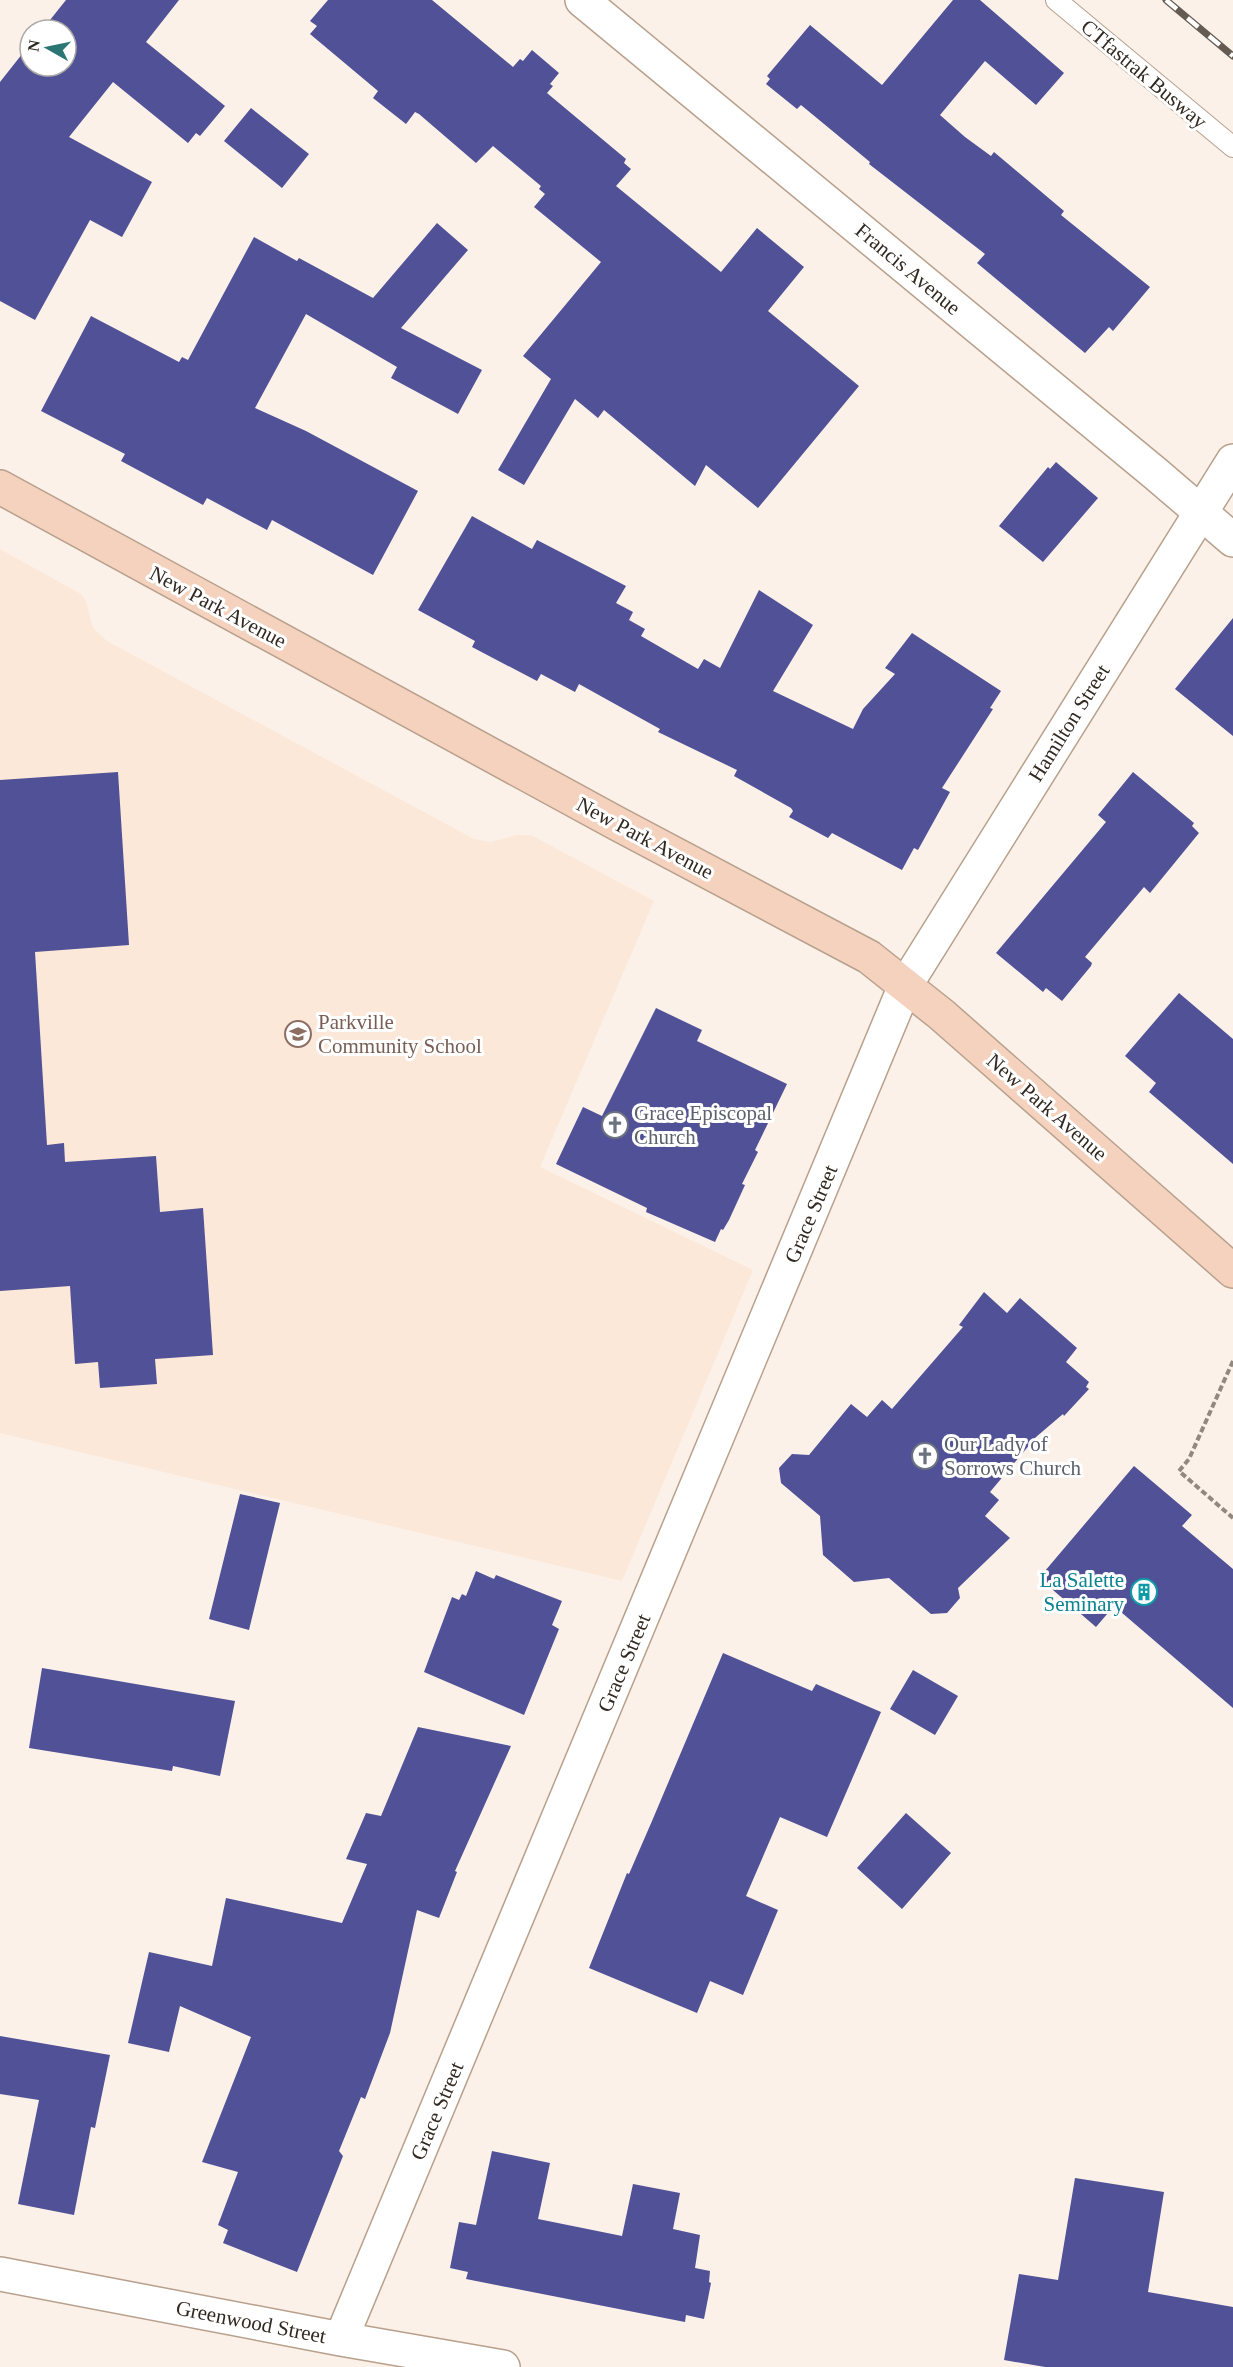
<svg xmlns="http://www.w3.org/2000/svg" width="1233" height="2367" viewBox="0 0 1233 2367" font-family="'Times New Roman',serif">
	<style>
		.built { fill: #fbe8d8 }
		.building { fill: #505196 }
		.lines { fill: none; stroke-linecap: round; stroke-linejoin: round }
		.service-casing { stroke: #b8a08c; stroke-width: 22 }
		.minor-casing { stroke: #b8a08c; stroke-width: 36 }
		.tertiary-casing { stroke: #b8a08c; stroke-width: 36 }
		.secondary-casing { stroke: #b8a08c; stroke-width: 36 }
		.path { stroke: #928880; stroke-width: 4; stroke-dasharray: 6 3; stroke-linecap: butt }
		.service { stroke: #fff; stroke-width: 20 }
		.minor { stroke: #fff; stroke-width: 33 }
		.tertiary { stroke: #fff; stroke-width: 33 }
		.secondary { stroke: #f4d2be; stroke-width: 33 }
		.rail-casing { stroke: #645b53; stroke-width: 7 }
		.rail { stroke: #fff; stroke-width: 4.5; stroke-dasharray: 14; stroke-linecap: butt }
		.labels { text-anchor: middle; stroke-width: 6; stroke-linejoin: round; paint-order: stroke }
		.street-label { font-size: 21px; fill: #312820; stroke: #fff }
		.education-label { font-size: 21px; fill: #785e54; stroke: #fff; text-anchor: start }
		.worship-label { font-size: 21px; fill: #5b616d; stroke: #fff; text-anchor: start }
		.culture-label { font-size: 21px; fill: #0d838f; stroke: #fff; text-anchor: end }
	</style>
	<rect width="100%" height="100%" fill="#fbf1e9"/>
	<path class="built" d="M0 549 81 594 86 601 93 628 107 641 474 839 491 842 516 835H531L654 901 540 1167 753 1270 622 1581 0 1433Z"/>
	<path class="building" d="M66 0H179L146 42 225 106 200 136 196 133 188 143 113 82 69 137 152 182 122 237 90 220 35 320 0 301V82L30 44V66H66V30H42Z
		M328 0H432L513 67 520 59 523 61 532 50 559 73 550 84 553 86 547 93 626 159 624 163 631 169 616 186 721 272 757 228 804 267 768 311 859 386 758 508 706 465 695 486 604 410 598 418 575 399 524 485 498 470 551 379 523 356 601 262 534 207 545 194 539 189 541 186 493 146 476 163 419 114 415 112 406 124 373 98 378 91 310 34 317 26 310 21Z
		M953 0H980L1064 73 1036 105 985 61 940 115 965 137 991 156 994 152 1064 211 1061 215 1150 287 1113 331 1109 327 1085 353 977 263 985 254 869 164 870 162 818 119 801 105 797 109 766 84 770 79 767 76 810 25 882 85Z
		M251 108 309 154 282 188 224 141Z
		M437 223 468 250 401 328 482 370 458 414 391 378 397 367 306 314 255 408 306 431 418 491 373 575 272 520 267 530 207 498 203 505 121 461 125 454 41 411 91 316 179 362 182 357 188 360 254 237 297 261 299 258 373 298Z
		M1056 462 1098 498 1043 562 999 526 1048 467 1050 469Z
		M472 516 532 549 537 540 626 586 616 603 633 612 629 620 645 629 641 636 698 669 704 659 720 668 759 590 813 625 773 691 853 729 863 709 895 674 885 668 912 633 1001 691 990 708 993 709 942 788 950 792 918 850 914 848 902 870 832 833 828 838 789 817 793 811 791 808 734 776 737 770 658 732 660 729 579 684 575 692 541 674 537 681 472 647 475 641 418 610Z
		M1233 618V736L1175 689Z
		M118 772 129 945 35 952 47 1145 64 1143 65 1162 156 1156 160 1212 203 1208 213 1355 155 1359 157 1384 100 1388 98 1362 75 1364 70 1286 0 1291V780Z
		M1133 772 1194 823 1192 826 1199 833 1150 893 1144 887 1085 957 1092 963 1091 966 1062 1001 1046 988 1043 992 996 953 1106 822 1098 815Z
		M1179 993 1233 1039V1164L1149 1092 1156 1083 1125 1056Z
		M656 1008 702 1030 697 1041 787 1084 755 1150 758 1152 742 1184 745 1185 729 1220 723 1230 721 1229 715 1242 646 1212 647 1208 556 1164 583 1107 602 1116Z
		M984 1292 1007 1313 1020 1298 1077 1348 1066 1362 1089 1382 1086 1387 1089 1389 1064 1416 1063 1414 1036 1437 990 1492 999 1500 985 1516 1010 1538 958 1588 960 1598 947 1613 931 1614 889 1578 854 1582 823 1555 820 1516 781 1483 779 1468 792 1454 809 1455 851 1404 867 1417 882 1400 892 1409 963 1327 959 1325Z
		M1134 1466 1192 1515 1182 1526 1233 1569V1708L1114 1606 1096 1627 1039 1578Z
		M240 1494 280 1503 249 1630 209 1619Z
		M476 1571 494 1579 496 1575 562 1601 552 1625 559 1629 524 1715 424 1672 452 1597 459 1600 462 1594 466 1596Z
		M723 1653 812 1691 816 1684 881 1712 827 1837 780 1817 746 1896 778 1910 743 1995 710 1981 697 2013 589 1968 627 1873 629 1874 652 1821Z
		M42 1668 235 1701 220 1776 173 1766 172 1771 29 1748Z
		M913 1670 958 1696 935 1735 890 1709Z
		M418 1727 511 1746 455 1871 457 1872 439 1918 417 1910 390 2033 365 2099 361 2097 339 2151 343 2156 297 2272 223 2243 228 2230 218 2225 238 2172 202 2162 251 2037 180 2006 169 2052 128 2043 149 1952 212 1966 226 1898 342 1923 367 1864 346 1859 366 1813 381 1816Z
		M906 1813 951 1853 902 1909 857 1868Z
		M0 2036 110 2055 95 2128 91 2127 74 2215 18 2204 39 2100 0 2094Z
		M492 2151 550 2163 538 2219 622 2236 633 2184 680 2193 673 2229 700 2235 695 2268 710 2271 709 2282 711 2283 704 2319 686 2315 685 2322 466 2279 468 2272 450 2268 459 2222 476 2225Z
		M1075 2178 1164 2192 1148 2292 1233 2307V2367H1045L1004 2360 1019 2274 1058 2280Z"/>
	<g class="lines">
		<defs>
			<path id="service" d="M1056 0 1233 147"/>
			<path id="minor" d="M582 0 1156 474 1233 540
				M0 2274 341 2339 503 2367
				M341 2339 905 986"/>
			<path id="tertiary" d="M905 986 1233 461"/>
			<path id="secondary" d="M0 487 616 823 869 957 942 1015 1233 1271"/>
		</defs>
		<use href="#service" class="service-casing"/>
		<use href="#minor" class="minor-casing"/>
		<use href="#tertiary" class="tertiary-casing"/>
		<use href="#secondary" class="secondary-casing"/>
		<path class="path" d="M1233 1361 1189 1459 1179 1471 1233 1518"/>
		<use href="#service" class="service"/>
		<use href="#minor" class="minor"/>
		<use href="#tertiary" class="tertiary"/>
		<use href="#secondary" class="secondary"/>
		<defs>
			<path id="rail" d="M1166 0 1233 56"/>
		</defs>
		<use href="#rail" class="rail-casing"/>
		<use href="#rail" class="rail"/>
	</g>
	<defs>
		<symbol id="school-ring" viewBox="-11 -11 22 22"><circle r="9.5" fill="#fff" stroke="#8d6e63" stroke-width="1.5"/><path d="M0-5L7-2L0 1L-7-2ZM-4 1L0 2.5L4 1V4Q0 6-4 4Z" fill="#8d6e63"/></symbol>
		<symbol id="church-ring" viewBox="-11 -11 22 22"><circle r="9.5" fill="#fff" stroke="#6b7280" stroke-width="1.5"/><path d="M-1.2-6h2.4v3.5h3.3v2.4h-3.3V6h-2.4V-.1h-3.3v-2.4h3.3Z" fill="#6b7280"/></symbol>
		<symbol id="building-ring" viewBox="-11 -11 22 22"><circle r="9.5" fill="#fff" stroke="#0f9aa8" stroke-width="1.5"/><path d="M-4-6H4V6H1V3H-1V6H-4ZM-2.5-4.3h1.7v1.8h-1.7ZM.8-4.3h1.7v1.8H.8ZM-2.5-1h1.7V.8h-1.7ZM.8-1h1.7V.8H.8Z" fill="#0f9aa8"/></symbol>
	</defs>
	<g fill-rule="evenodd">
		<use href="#school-ring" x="283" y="1019" width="30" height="30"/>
		<use href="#church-ring" x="600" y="1110" width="30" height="30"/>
		<use href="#church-ring" x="910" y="1441" width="30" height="30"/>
		<use href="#building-ring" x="1129" y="1577" width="30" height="30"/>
	</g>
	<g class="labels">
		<g class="street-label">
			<text transform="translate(1144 74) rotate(40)" y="7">CTfastrak Busway</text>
			<text transform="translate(908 269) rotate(40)" y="7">Francis Avenue</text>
			<text transform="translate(218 607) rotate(28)" y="7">New Park Avenue</text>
			<text transform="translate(1069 723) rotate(-58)" y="7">Hamilton Street</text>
			<text transform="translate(645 838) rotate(28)" y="7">New Park Avenue</text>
			<text transform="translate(1047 1107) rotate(41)" y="7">New Park Avenue</text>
			<text transform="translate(811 1214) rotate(-67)" y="7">Grace Street</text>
			<text transform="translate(624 1663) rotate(-67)" y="7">Grace Street</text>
			<text transform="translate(437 2111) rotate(-67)" y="7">Grace Street</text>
			<text transform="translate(251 2322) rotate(11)" y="7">Greenwood Street</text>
		</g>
		<g class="education-label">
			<text x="318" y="1029">Parkville<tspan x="318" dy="24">Community School</tspan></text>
		</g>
		<g class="worship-label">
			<text x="634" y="1120">Grace Episcopal<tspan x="634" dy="24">Church</tspan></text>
			<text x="944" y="1451">Our Lady of<tspan x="944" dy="24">Sorrows Church</tspan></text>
		</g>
		<g class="culture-label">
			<text x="1124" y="1587">La Salette<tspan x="1124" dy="24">Seminary</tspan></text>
		</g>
	</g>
	<g transform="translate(48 48) rotate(279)"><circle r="28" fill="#ffffff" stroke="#ada9a6" stroke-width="1.5"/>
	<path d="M0-4.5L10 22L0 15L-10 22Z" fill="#2b7573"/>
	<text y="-9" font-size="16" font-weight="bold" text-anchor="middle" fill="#312820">N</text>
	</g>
</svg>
